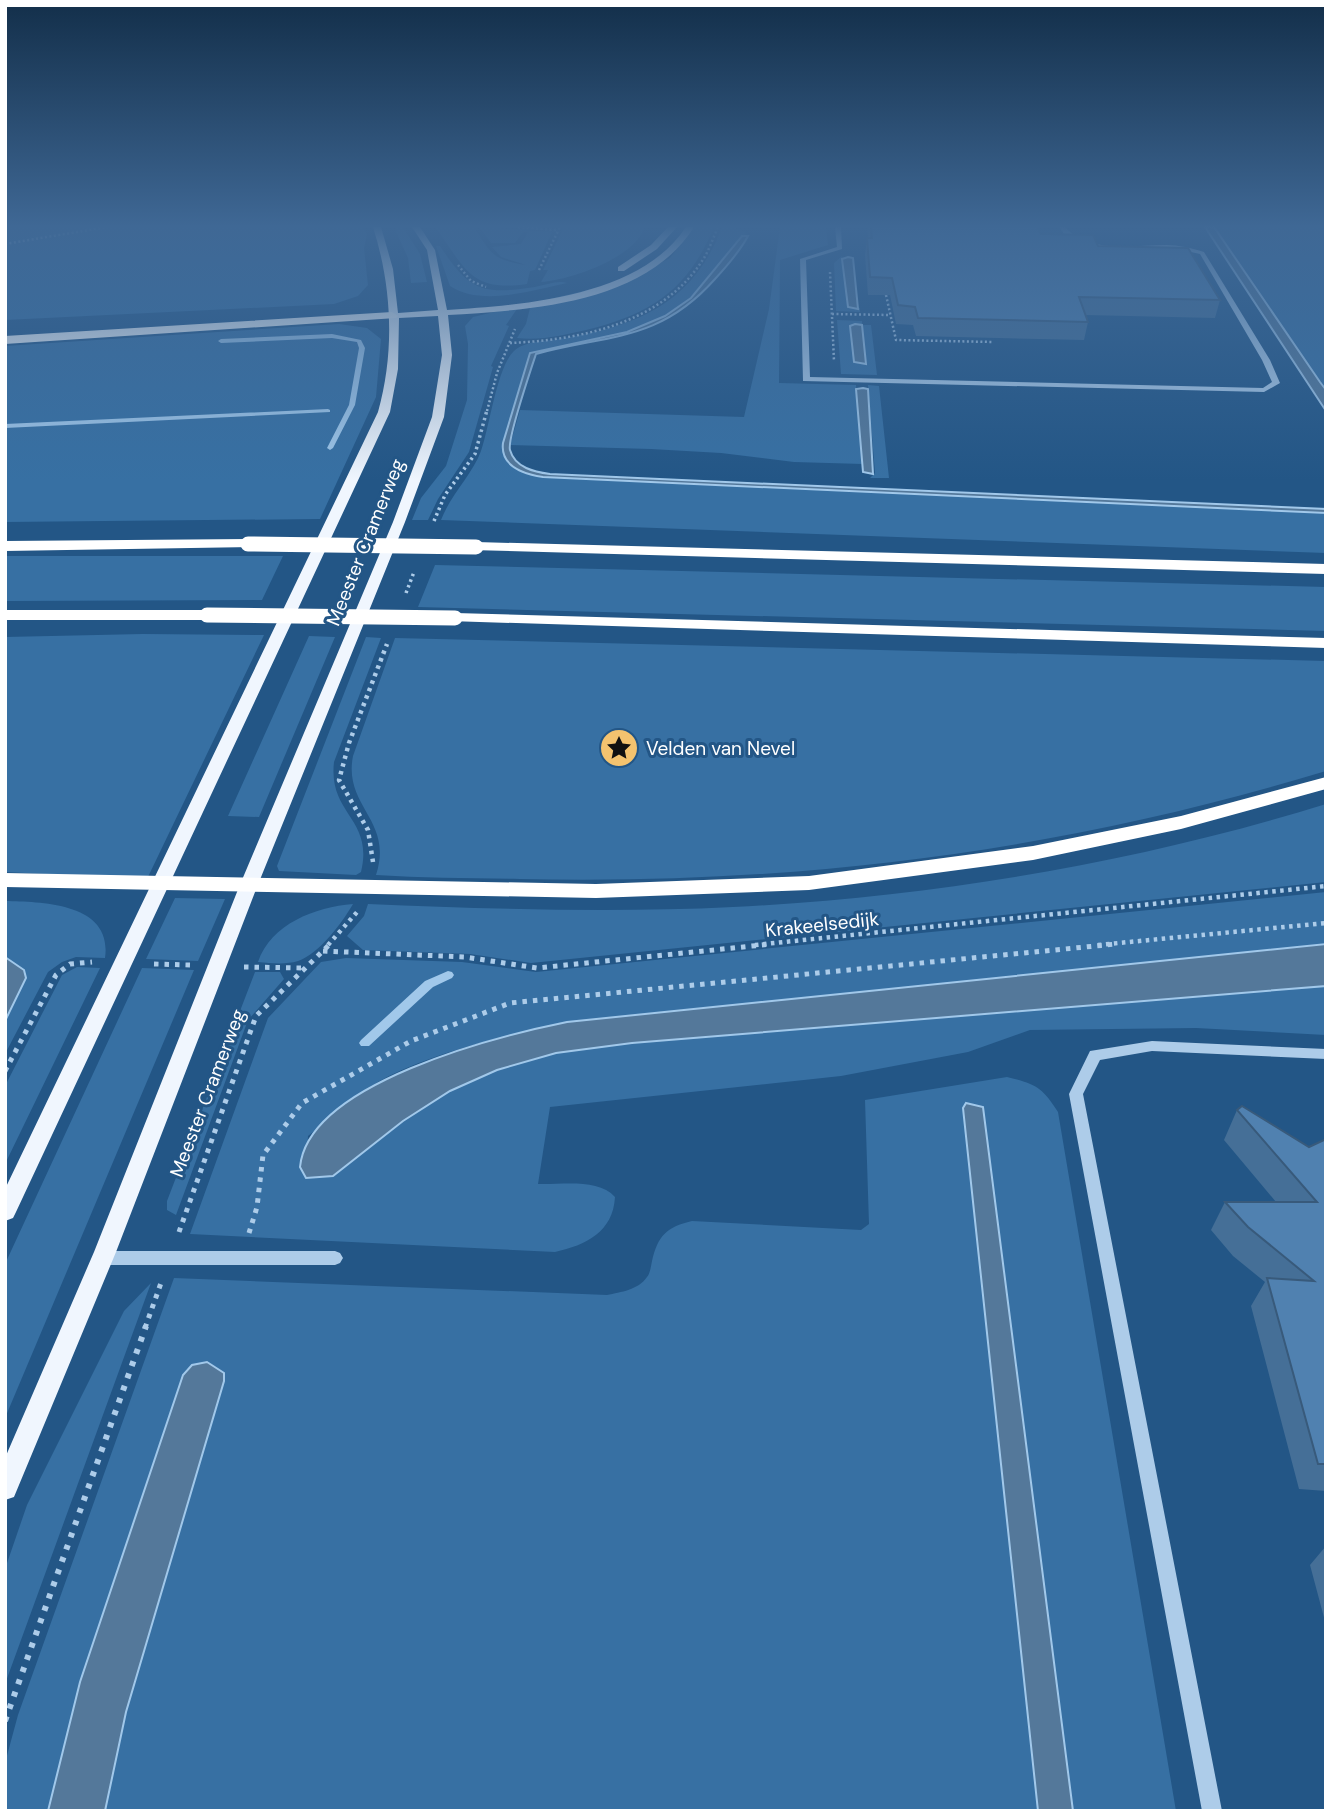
<svg xmlns="http://www.w3.org/2000/svg" width="1331" height="1816" viewBox="0 0 1331 1816" font-family="'DM Sans',sans-serif">
	<style>
		.green { fill: #3770a3 }
		.water { fill: #54789a; stroke: #a1c8ea; stroke-width: 2 }
		.lines { fill: none; stroke-linecap: round; stroke-linejoin: round }
		.stream { fill: #a1c8ea; fill-rule: evenodd }
		.path-far4 { stroke: #adcce9; stroke-width: 2.5; stroke-dasharray: 2 2.5; stroke-linecap: butt }
		.path-far3 { stroke: #adcce9; stroke-width: 3.5; stroke-dasharray: 2.5 3.5; stroke-linecap: butt }
		.path-far2 { stroke: #adcce9; stroke-width: 4.5; stroke-dasharray: 3.5 4.5; stroke-linecap: butt }
		.path-far1 { stroke: #adcce9; stroke-width: 5; stroke-dasharray: 4.5 6; stroke-linecap: butt }
		.path { stroke: #adcce9; stroke-width: 6; stroke-dasharray: 5 8; stroke-linecap: butt }
		.minor { fill: #adcce9; fill-rule: evenodd }
		.major { fill: #f0f6fe; fill-rule: evenodd }
		.highway { fill: #fff; fill-rule: evenodd }
		.highway-bridge { stroke: #fff; stroke-width: 15 }
		.wall { fill: #456f97 }
		.building { fill: #5081b0; stroke: #385a7b; stroke-width: 2 }
		.labels { text-anchor: middle; stroke-width: 6; stroke-linejoin: round; paint-order: stroke }
		.street-label { font-size: 19px; fill: #fff; stroke: #235686 }
		.poi-label { font-size: 19px; fill: #fff; stroke: #235686; text-anchor: start }
	</style>
	<rect width="100%" height="100%" fill="#235686"/>
	<path class="green" d="M5 227H363L367 234 364 248 368 285 358 296 334 304 5 320Z
		M394 227H403L420 254 427 282 411 283 408 258Z
		M435 227H474C491 254 493 260 526 265L501 257 492 247 521 244 528 232H523L515 243H491L479 227 552 232 535 270 530 271 527 284C470 292 466 269 435 227Z
		M564 227H643L644 229C632 259 570 280 541 282L548 270H543Z
		M694 227H714C688 290 651 314 586 330 564 335 540 341 517 338L526 324 530 308 517 309 506 325 509 326 491 366 493 367 469 452 438 499 428 520H412L421 498 446 466 467 400 468 344 465 326 473 317 626 281 670 258Z
		M722 227H733L746 233 691 298 665 316 627 332 530 353 502 449 517 470 543 477 1326 513V553L441 520C451 494 472 475 481 451 490 425 497 367 514 351 524 341 547 341 560 339 637 326 693 304 722 227Z
		M780 227H826L828 245 780 260 779 383 856 385 863 464 794 462 721 453 651 449 510 445 520 410 744 417 769 309Z
		M1214 227H1315L1326 231V390Z
		M436 246H440C470 291 481 295 535 287 545 285 558 280 567 283 533 290 482 307 450 286Z
		M842 256 848 306 860 308V312L836 311 834 263Z
		M837 320 862 321V325H871L877 375 841 374Z
		M339 324 367 328 381 339 376 397 320 519 5 522V346Z
		M868 385 879 386 889 478H870L875 473Z
		M5 556H283L262 600 5 601Z
		M435 565 1326 587V631L418 607Z
		M143 634 264 635 147 879 5 872V637Z
		M309 636 335 637 259 817 228 816Z
		M366 637 381 638 334 762C328 815 374 818 361 872L356 875 279 871 277 866Z
		M395 638 1326 661V771C1059 852 798 885 520 879 472 878 424 878 376 875 394 820 343 807 353 756Z
		M1326 804V882L531 963 470 954 363 950 347 936 364 916 368 904C490 909 612 913 733 907 933 897 1135 863 1326 804Z
		M1326 892V944C1152 962 978 980 804 998 671 1012 510 1018 389 1076 360 1090 333 1116 308 1136L306 1178 333 1176 403 1121 450 1091 497 1070 556 1053 632 1043 1326 986V1035L1196 1028 1030 1030 968 1052 841 1076 550 1107 538 1184C562 1185 598 1178 615 1197 613 1232 586 1245 555 1252L190 1234 268 1018 321 962 346 958 462 962 536 972Z
		M175 898 225 899 198 961 146 959Z
		M5 901C43 902 113 903 105 958L76 957 62 962 48 972 5 1054V1021L26 978 24 970 5 957Z
		M353 904C342 923 319 954 298 961 285 965 271 963 258 962 271 924 315 907 353 904Z
		M77 967 100 968 5 1164V1086L62 975Z
		M142 968 194 970 5 1418V1264Z
		M255 972H280L284 979 248 1020 176 1215 167 1210V1201Z
		M1007 1077C1036 1084 1042 1087 1058 1112L1176 1811H1073L983 1107 966 1103 963 1108 1038 1811H105L126 1712 165 1574 183 1375 80 1682 48 1811H5V1763L18 1715 174 1278 607 1295C621 1292 638 1290 647 1277 650 1274 651 1266 652 1261 658 1236 666 1227 692 1221L861 1230 869 1224 865 1100Z
		M151 1283 5 1684V1569L27 1505 124 1311Z"/>
	<path class="water" d="M1205 227H1214L1320 382 1326 390V411Z
		M742 236H748C740 251 727 266 715 279 659 342 609 334 536 354 531 369 507 440 510 450 515 468 535 472 550 474L1326 509V513L543 477C524 474 500 466 503 443L530 353 627 332 665 316 691 298Z
		M848 257 853 258 858 309 848 307 842 259Z
		M855 324 862 325 866 364 854 362 850 326Z
		M863 388 868 389 873 474 863 472 856 389Z
		M1326 944V986L632 1043 556 1053 497 1070 450 1091 403 1121 333 1176 306 1178 300 1167C308 1083 498 1036 567 1022Z
		M5 957 24 970 26 978 5 1021Z
		M966 1103 983 1107 1073 1811H1038L963 1108Z
		M207 1362 224 1373V1381L126 1712 105 1811H48L80 1682 183 1375 192 1365Z"/>
	<g class="lines">
		<path class="stream" d="M332 334 361 340 365 348 355 405 333 448 330 450 327 448 349 405 359 348 357 342 332 338 221 343 218 341 221 339Z
			M328 409 330 410V412L5 428V424Z
			M448 971 452 972 454 975 452 978 433 987 369 1046H361L359 1043 361 1040 425 981Z"/>
		<path class="path-far4" d="M518 227 556 230
			M5 244 107 227
			M458 265 471 281 486 287
			M539 270 560 227
			M830 272 834 361
			M886 295 896 340 993 342
			M832 314 890 315
			M510 343C579 340 661 324 702 261 709 251 713 238 718 227
			M487 411 497 373 515 329"/>
		<path class="path-far3" d="M434 521 445 495 475 454 487 410
			M406 593 414 572"/>
		<path class="path-far2" d="M373 862 368 830 339 780 349 743 387 644
			M328 945 358 911
			M755 945 1326 886
			M1098 945 1326 923"/>
		<path class="path-far1" d="M323 951 465 957 537 968 772 944
			M154 964 190 965
			M244 967 304 968
			M5 1071 56 975 70 964 92 962
			M179 1232 256 1016 330 944
			M249 1233 257 1207 263 1155 302 1103 411 1041 510 1003 1116 944
			M145 1328 161 1283"/>
		<path class="path" d="M5 1721 146 1326"/>
		<path class="minor" d="M835 227H841L842 249 806 260 810 377 1263 388 1272 382 1262 360 1200 254C1163 243 1098 260 1070 239 1066 237 1062 231 1059 227H1065C1089 254 1133 245 1166 245 1179 245 1191 248 1204 252L1270 360 1280 383 1264 392 803 381 800 259 837 247Z
			M1152 1041 1326 1049V1059L1152 1051 1100 1060 1083 1094 1222 1811H1202L1069 1094 1090 1051Z
			M103 1251H335L340 1253 343 1258 340 1263 335 1265H103L98 1263 95 1258 98 1253Z"/>
		<path class="major" d="M373 227H381L393 269 398 313 438 310 427 250 412 227H420L435 250 447 310C523 305 640 297 686 227H694C646 304 530 310 448 315L452 355 444 417 405 522 257 887 116 1252 14 1497 5 1500V1458L94 1252 239 887 393 522 432 417 442 355 438 316 399 318 398 369 390 412 16 1212 13 1218 5 1221V1189L378 412C395 351 392 287 373 227Z
			M668 227H677L657 249 624 271H618V267L651 245Z"/>
		<path class="highway" d="M392 312 398 316 396 318 5 344V336Z
			M248 539 256 544 253 547 5 551V541Z
			M476 542 1326 564V574L471 550V544Z
			M5 610H207L215 615 207 620H5Z
			M455 613 1326 638V648L449 621V615Z
			M1326 777V789L1181 829 1033 860 809 890 596 898 5 887V873L596 884 809 876 1033 846 1181 816Z"/>
		<path class="highway-bridge" d="M248 544 476 547
			M207 615 455 618"/>
	</g>
	<path class="wall" d="M867 227H1038L1041 234 1098 246 1220 300 1215 318 1086 315 1088 322 1084 340 916 336 913 325 896 324 890 295H868L865 255 867 238H868Z
		M1237 1110 1309 1147 1326 1139V1491L1299 1489 1251 1306 1265 1282 1233 1256 1211 1230 1225 1202H1276L1224 1140Z
		M1326 1546V1625L1310 1565Z"/>
	<path class="building" d="M871 227H1038L1041 234 1093 235 1098 246 1188 248 1220 300 1079 297 1088 322 918 318 915 307 898 305 892 278 870 277 867 238H872Z
		M1242 1106 1309 1147 1326 1139V1464H1318L1267 1278 1314 1281 1248 1227 1225 1202H1317L1237 1110Z"/>
	<linearGradient id="sky" x2="0" y2="1"><stop stop-color="#132f4a"/><stop offset="0.47" stop-color="#3f6895"/><stop offset="1" stop-color="#3f6895" stop-opacity="0"/></linearGradient>
	<rect width="1331" height="481" fill="url(#sky)"/>
	<defs>
		<symbol id="sight-disc" viewBox="-11 -11 22 22"><circle r="9.5" fill="#f4c36f" stroke="#235686"/><path d="M0-6L1.8-2.2L6-1.7L2.9 1.2L3.7 5.4L0 3.3L-3.7 5.4L-2.9 1.2L-6-1.7L-1.8-2.2Z" fill="#111"/></symbol>
	</defs>
	<g fill-rule="evenodd">
		<use href="#sight-disc" x="597" y="726" width="44" height="44"/>
	</g>
	<g class="labels">
		<g class="street-label">
			<text transform="translate(365 542) rotate(-68)" y="7">Meester Cramerweg</text>
			<text transform="translate(822 924) rotate(-6)" y="7">Krakeelsedijk</text>
			<text transform="translate(207 1093) rotate(-69)" y="7">Meester Cramerweg</text>
		</g>
		<g class="poi-label">
			<text x="646" y="755">Velden van Nevel</text>
		</g>
	</g>
	<rect width="1331" height="1816" fill="none" stroke="#ffffff" stroke-width="14"/>
</svg>
